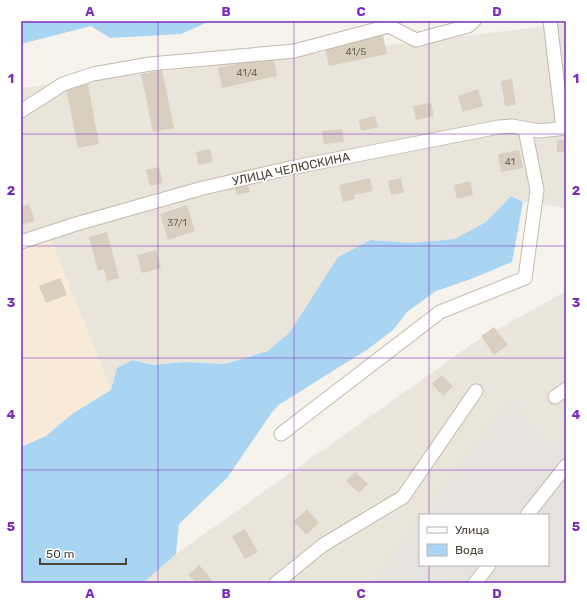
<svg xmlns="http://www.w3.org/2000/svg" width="587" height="604" viewBox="0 0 587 604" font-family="Rubik,sans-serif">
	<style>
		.residential { fill: #eae5da; fill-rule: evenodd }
		.commercial { fill: #f7ead8 }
		.industrial { fill: #e6e2dd }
		.water { fill: #a9d4f2 }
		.building { fill: #d8cfc1 }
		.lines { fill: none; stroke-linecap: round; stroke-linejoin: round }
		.minor-casing { stroke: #c2bbae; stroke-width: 15 }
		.minor { stroke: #fff; stroke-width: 13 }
		.grid { fill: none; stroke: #7b2cbf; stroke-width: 1; stroke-opacity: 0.55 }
		.labels { text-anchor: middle; stroke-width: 3.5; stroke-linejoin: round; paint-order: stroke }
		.number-label { font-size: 10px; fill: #6e675b }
		.street-label { font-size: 12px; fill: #4b4439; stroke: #fff }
		.neatline { fill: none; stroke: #7b2cbf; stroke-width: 1.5 }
		.grid-label { font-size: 13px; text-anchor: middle; font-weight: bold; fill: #7b2cbf }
	</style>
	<rect width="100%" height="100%" fill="#f6f3ec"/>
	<path class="residential" d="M566 24V208L523 202 511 196 486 222 455 239 411 243 371 240 313 296 290 332 268 351 225 364 184 362 152 365 133 360 117 368 111 390 51 240 21 251V88Z
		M566 291V583H143L176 554 475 342ZM420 515H548V565H420Z"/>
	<path class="commercial" d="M51 240 111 390 72 414 46 436 21 447V251Z"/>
	<path class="industrial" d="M510 399 548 448 566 435V583H371L420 520V565H548V515H424Z"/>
	<path class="water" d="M21 21H210L181 34 110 38 91 26 21 44Z
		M511 196 523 202 512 262 471 279 436 291 407 312 393 330 368 349 280 404 272 412 227 478 179 524 176 554 143 583H21V447L46 436 72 414 111 390 117 368 133 360 152 365 184 362 225 364 268 351 290 332 338 257 371 240 411 243 455 239 486 222Z"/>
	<path class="building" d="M383 35 387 54 329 66 325 47Z
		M273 56 277 76 222 88 218 68Z
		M162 70 174 128 153 132 141 74Z
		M512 79 516 105 505 106 501 81Z
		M88 84 99 144 78 148 66 88Z
		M478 89 483 106 463 112 458 96Z
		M431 103 434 116 416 120 413 106Z
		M375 116 378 127 361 131 359 120Z
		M342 129 344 142 324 144 322 131Z
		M557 140H566V152H557Z
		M210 149 213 162 198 165 196 152Z
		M519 150 523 168 501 172 498 154Z
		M159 167 163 183 150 186 146 170Z
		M370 178 373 191 354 195 355 199 343 202 339 185Z
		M401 178 404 193 391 195 388 181Z
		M470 181 473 195 457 199 454 185Z
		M248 185 250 192 237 195 235 188Z
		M29 204 35 221 21 225V207Z
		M187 205 195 231 168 240 160 214Z
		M107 232 119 278 107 281 104 269 98 271 89 237Z
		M156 250 161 268 142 273 137 255Z
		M60 278 67 295 46 303 39 286Z
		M494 327 508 345 494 355 481 336Z
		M442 375 453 386 443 396 432 384Z
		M355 472 368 484 359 493 346 481Z
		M307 509 319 523 306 535 294 521Z
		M245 529 258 552 245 559 232 536Z
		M199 565 213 581 211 583H196L188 575Z"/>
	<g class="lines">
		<defs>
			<path id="minor" d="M550 21 563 128
				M21 111 63 84 93 74 150 64 294 51 389 26 416 40 468 26 474 21
				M21 242 76 224 203 188 290 168 499 127 512 126 539 131 566 128
				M555 397 566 389
				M281 434 440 312 525 278 537 190 525 129
				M527 515 566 466
				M276 583 323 545 403 497 476 391
				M475 583 489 565"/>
		</defs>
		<use href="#minor" class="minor-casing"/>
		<use href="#minor" class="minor"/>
	</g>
	<path class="grid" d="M158 21V583M294 21V583M429 21V515M21 134H566M21 246H566M21 358H566M21 470H566M429 565V583"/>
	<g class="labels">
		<g class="number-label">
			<text x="356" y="55">41/5</text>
			<text x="247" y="76">41/4</text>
			<text x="510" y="165">41</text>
			<text x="177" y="226">37/1</text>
		</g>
		<g class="street-label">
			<text transform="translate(291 169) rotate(-12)" y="4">УЛИЦА ЧЕЛЮСКИНА</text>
		</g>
	</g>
	<rect width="587" height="604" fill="none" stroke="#ffffff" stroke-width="44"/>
	<rect x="419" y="514" width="130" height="52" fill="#ffffff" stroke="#b7b4b0"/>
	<rect x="427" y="527" width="20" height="6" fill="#ffffff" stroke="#b7b4b0"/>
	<text x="455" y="534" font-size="12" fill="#4b4439">Улица</text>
	<rect x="427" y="544" width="20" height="12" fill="#a9d4f2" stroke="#b7b4b0"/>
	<text x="455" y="554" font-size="12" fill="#4b4439">Вода</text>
	<path d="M40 558v6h86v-6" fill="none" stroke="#4b4439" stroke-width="2"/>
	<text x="46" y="558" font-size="12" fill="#4b4439" stroke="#ffffff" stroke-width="3" paint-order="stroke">50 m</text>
	<rect x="22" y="22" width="543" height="560" class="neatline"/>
	<g class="grid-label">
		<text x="90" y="16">A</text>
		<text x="226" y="16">B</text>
		<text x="361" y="16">C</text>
		<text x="497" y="16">D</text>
		<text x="11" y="83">1</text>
		<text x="576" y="83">1</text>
		<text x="11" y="195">2</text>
		<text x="576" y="195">2</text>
		<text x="11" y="307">3</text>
		<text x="576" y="307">3</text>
		<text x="11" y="419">4</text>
		<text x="576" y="419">4</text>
		<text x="11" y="531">5</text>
		<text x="576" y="531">5</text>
		<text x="90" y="598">A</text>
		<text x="226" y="598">B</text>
		<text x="361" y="598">C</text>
		<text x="497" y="598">D</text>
	</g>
</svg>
